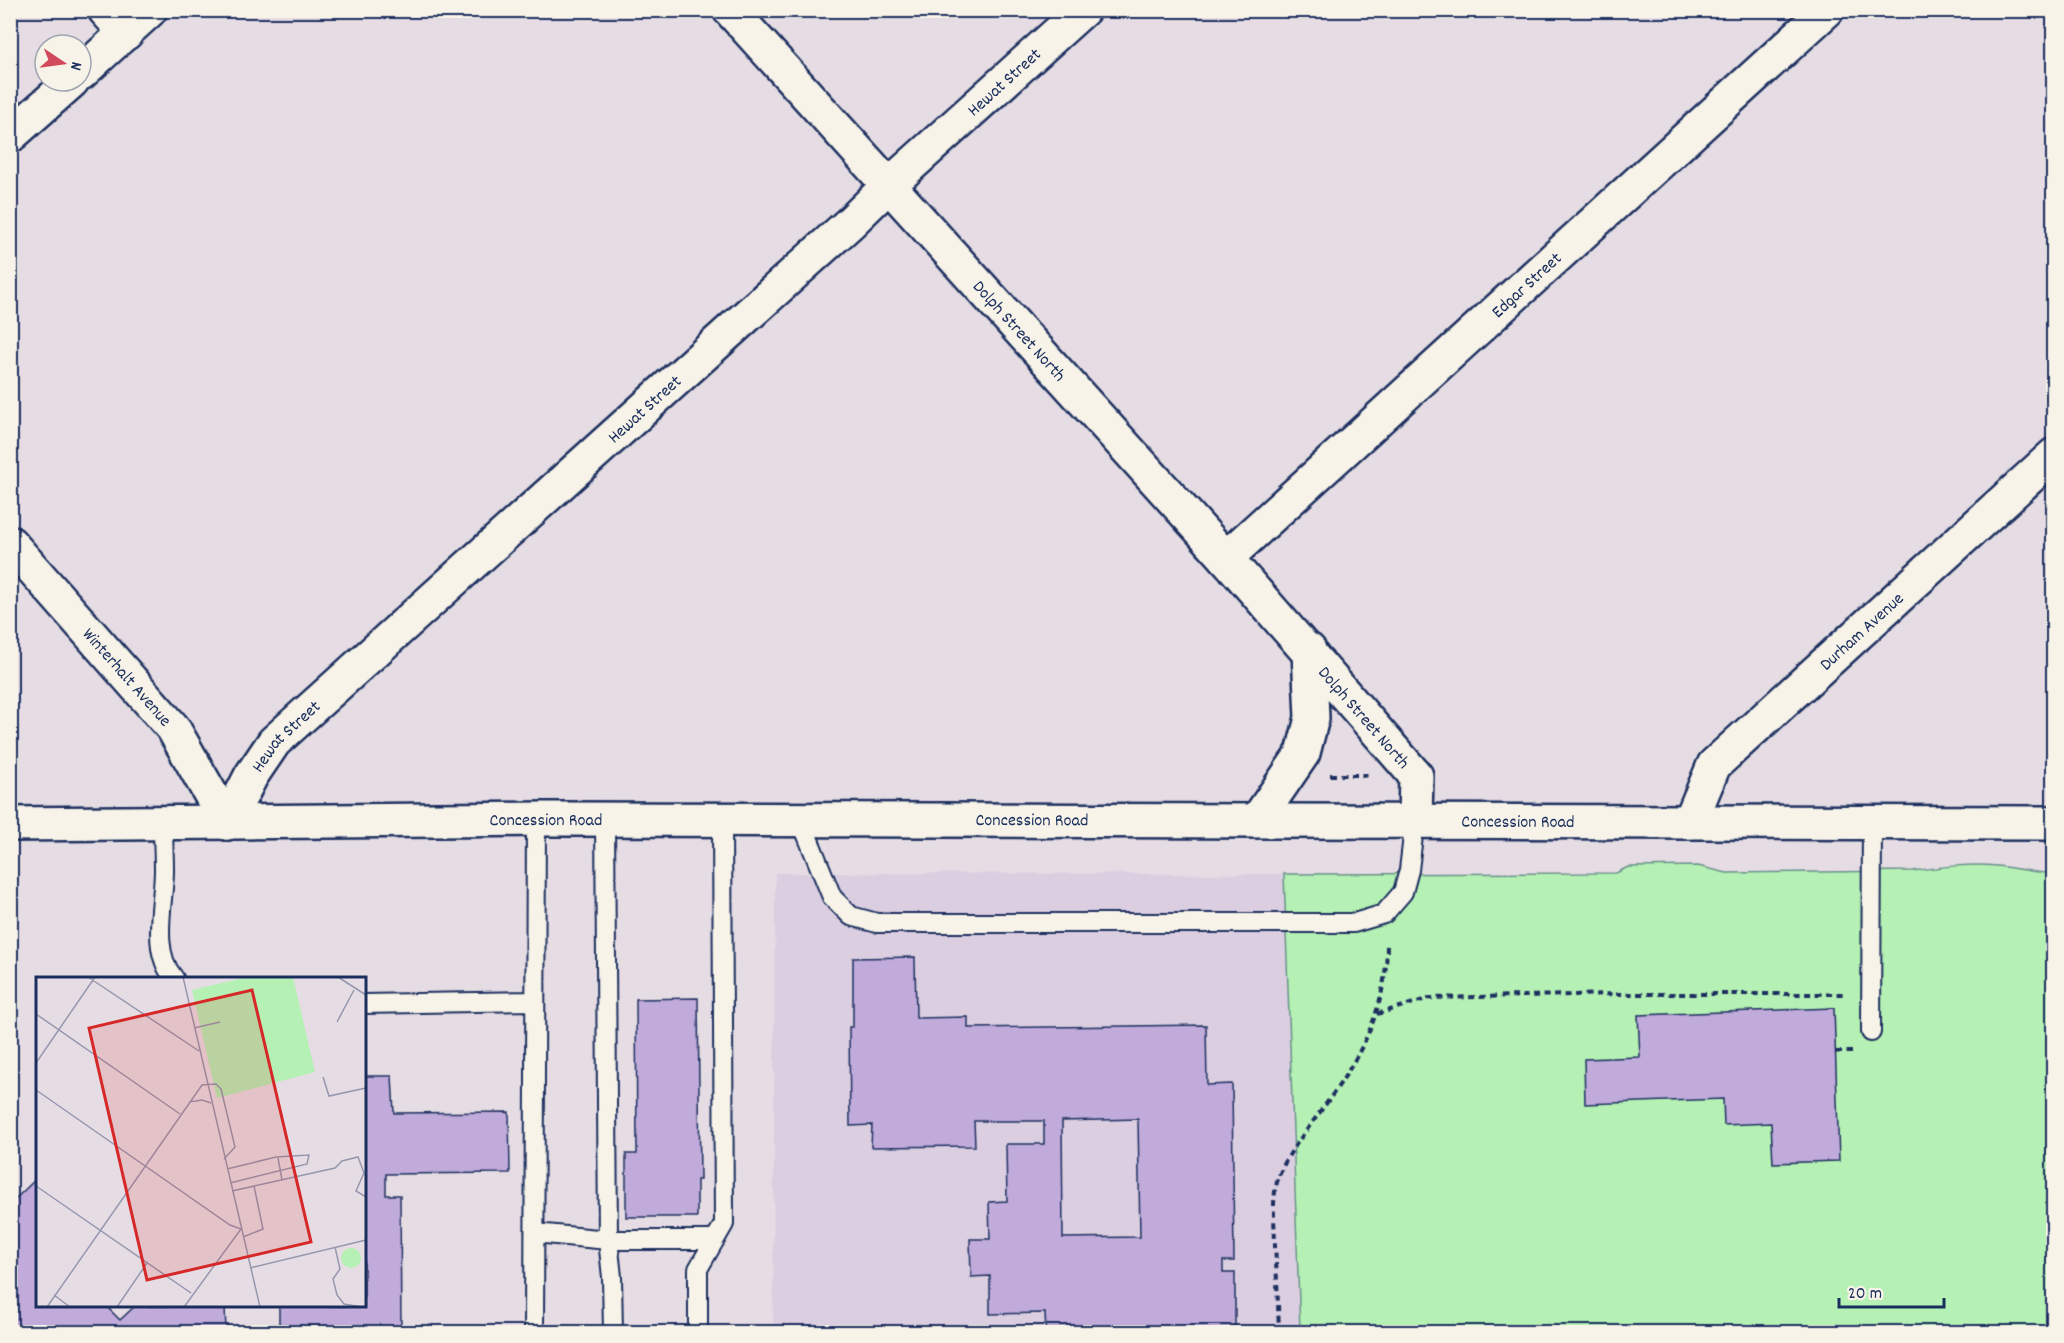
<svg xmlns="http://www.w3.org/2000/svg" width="2064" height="1343" viewBox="0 0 2064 1343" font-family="Dekko,sans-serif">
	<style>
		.built { fill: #dbcee1 }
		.green { fill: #b5f0b4; stroke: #689089; stroke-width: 1.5 }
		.building { fill: #c0abdb; stroke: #1b2f5e; stroke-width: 1.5; fill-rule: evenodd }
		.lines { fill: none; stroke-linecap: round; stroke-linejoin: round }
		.service-casing { stroke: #1b2f5e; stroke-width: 22 }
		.minor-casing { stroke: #1b2f5e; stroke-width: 38 }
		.secondary-casing { stroke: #1b2f5e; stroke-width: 38 }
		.path { stroke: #1b2f5e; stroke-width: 4; stroke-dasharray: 6 4.5; stroke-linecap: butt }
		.service { stroke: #f7f3e8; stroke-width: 18 }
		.minor { stroke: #f7f3e8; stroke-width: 33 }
		.secondary { stroke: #f7f3e8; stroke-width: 33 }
		.labels { text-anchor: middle; stroke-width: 6; stroke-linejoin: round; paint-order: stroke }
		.street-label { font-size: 18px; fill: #1b2f5e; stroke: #f7f3e8 }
		.inset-road { fill: none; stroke: #9597ae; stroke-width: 1.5 }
		.view { fill: #d62828; fill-opacity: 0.15; stroke: #d62828; stroke-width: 3 }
		.inset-edge { fill: none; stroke: #1b2f5e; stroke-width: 3 }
	</style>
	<rect width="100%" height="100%" fill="#e6dde4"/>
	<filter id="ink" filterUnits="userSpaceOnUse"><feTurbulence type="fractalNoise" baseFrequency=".0167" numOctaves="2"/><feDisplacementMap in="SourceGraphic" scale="12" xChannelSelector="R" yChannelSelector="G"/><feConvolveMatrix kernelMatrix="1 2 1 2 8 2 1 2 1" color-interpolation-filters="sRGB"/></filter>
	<g filter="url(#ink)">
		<path class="built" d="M775 873 1284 874 1299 1332H773Z"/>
		<path class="green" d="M1698 866 1727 873 1913 871C1940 867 1970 863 1997 866 2017 868 2034 873 2053 873V1332H1300L1284 874 1616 873 1628 867Z"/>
		<path class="building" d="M915 957 916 1018 968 1017V1028L1206 1025 1207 1085 1232 1084 1234 1261H1223V1273H1235V1332H1046L1045 1313 990 1314V1276L971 1277 970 1239H990L989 1202 1007 1201 1006 1144H1044V1121H974L975 1146 871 1147 872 1125 850 1126 849 1027H853V958ZM1138 1119 1140 1237 1063 1238 1062 1121Z
			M698 998 700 1180H697V1217H626V1154H637L636 999Z
			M1834 1008 1839 1161 1773 1163 1771 1123 1724 1125 1723 1099 1585 1104 1584 1059 1640 1057 1638 1015Z
			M364 1076H392L394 1113 509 1112 510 1173 386 1174V1195H400L401 1332H279V1306H364Z
			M38 1177V1306H111L108 1308 120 1320 135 1306H225L226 1332H19L10 1324V1318L13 1315 10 1313V1267L12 1265 10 1263V1249L16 1243 10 1237V1204Z"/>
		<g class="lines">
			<defs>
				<path id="service" d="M800 818 832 897 851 916 877 923H1354L1384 914 1403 892 1409 870 1415 819
					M605 819 608 1240 612 1277 613 1332
					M163 824C163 839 164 855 164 870 164 903 150 951 174 978
					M364 1004 535 1001
					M1871 1032 1872 822
					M535 1233 608 1240H715
					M534 1332 536 819
					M698 1332V1269L724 1224 722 819"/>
				<g id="minor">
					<path d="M105 10 126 33"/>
					<path id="s1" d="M730 10 1226 558 1416 776 1415 819"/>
					<path d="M81 73 150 10"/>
					<path d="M10 136 72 81"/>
					<path id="s2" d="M10 543 173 728 227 823"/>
					<path id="s3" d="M1226 558 1827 10"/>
					<path d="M1258 819 1303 753 1312 718 1309 650"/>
					<path id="s4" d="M1690 822 1714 765 2054 455"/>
					<path id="s5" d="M227 823 251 776 274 742 851 222 889 185 1083 10"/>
				</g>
				<g id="secondary">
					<path id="s6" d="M10 824C188 824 366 819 544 819 1047 818 1550 821 2054 823"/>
				</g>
			</defs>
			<use href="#service" class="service-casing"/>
			<use href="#minor" class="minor-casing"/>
			<use href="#secondary" class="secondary-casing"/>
			<path class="path" d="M1330 775H1370
				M1377 1014 1430 998 1618 994H1845
				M1836 1052H1852
				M1279 1332C1278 1304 1277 1275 1275 1246 1275 1227 1272 1205 1276 1186 1283 1157 1303 1136 1320 1112 1360 1058 1387 1011 1387 942"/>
			<use href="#service" class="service"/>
			<use href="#minor" class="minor"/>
			<use href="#secondary" class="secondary"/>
		</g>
	</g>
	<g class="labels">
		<g class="street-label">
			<text dy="6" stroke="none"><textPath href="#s5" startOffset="1078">Hewat Street</textPath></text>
			<text dy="6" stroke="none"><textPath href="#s3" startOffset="406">Edgar Street</textPath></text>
			<text dy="6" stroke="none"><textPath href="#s1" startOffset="432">Dolph Street North</textPath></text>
			<text dy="6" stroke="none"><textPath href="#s5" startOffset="592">Hewat Street</textPath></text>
			<text dy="6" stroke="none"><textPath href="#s4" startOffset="261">Durham Avenue</textPath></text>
			<text dy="6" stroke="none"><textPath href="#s2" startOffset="178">Winterhalt Avenue</textPath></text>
			<text dy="6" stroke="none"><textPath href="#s1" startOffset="950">Dolph Street North</textPath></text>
			<text dy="6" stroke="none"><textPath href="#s5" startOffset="106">Hewat Street</textPath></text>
			<text dy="6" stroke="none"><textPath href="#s6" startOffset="536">Concession Road</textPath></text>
			<text dy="6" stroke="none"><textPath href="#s6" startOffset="1022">Concession Road</textPath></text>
			<text dy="6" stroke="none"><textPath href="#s6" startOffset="1508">Concession Road</textPath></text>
		</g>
	</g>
	<g transform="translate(36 977)">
		<rect width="330" height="330" fill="#e6dde4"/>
		<path d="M211 0H257L279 95 181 121 156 13ZM305 281a10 10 0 1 1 20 0a10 10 0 1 1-20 0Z" fill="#b5f0b4"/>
		<path class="inset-road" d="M52 0 163 74M147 0 224 330M302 0 330 18M0 37 144 137M301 45 318 13M158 51 184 45M0 86 59 0M287 100 293 119 330 111M0 113 194 248 205 252M153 125 166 123 175 126M242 181 246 203M191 192 240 180 273 178 271 187 194 206M0 209 155 316M196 214 299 191 306 184 322 180 328 196 320 214 330 220M207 260 227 252 218 209M299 270 304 292 297 302 301 318 308 327 326 330M214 291 330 263M18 318 34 330M11 330 166 108 180 107 185 112 199 170 188 182M81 330 111 286M148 330 205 252"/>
		<path class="view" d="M216 13 275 265 111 303 53 51Z"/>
		<rect width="330" height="330" class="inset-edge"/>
	</g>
	<rect width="2064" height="1343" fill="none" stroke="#f7f3e8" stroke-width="36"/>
	<rect x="18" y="18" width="2028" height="1307" fill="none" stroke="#1b2f5e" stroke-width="2" filter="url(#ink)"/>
	<g transform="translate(63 63) rotate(103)"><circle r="28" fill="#f7f3e8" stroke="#9fa5b1" stroke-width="1.5"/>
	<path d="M0-4.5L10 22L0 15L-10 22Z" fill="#d1495b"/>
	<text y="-9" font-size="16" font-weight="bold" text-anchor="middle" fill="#1b2f5e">N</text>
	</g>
	<path d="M1839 1298v9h105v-9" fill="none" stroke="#1b2f5e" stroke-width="3"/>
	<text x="1848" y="1298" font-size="18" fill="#1b2f5e" stroke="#f7f3e8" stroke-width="4.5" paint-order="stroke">20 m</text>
</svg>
